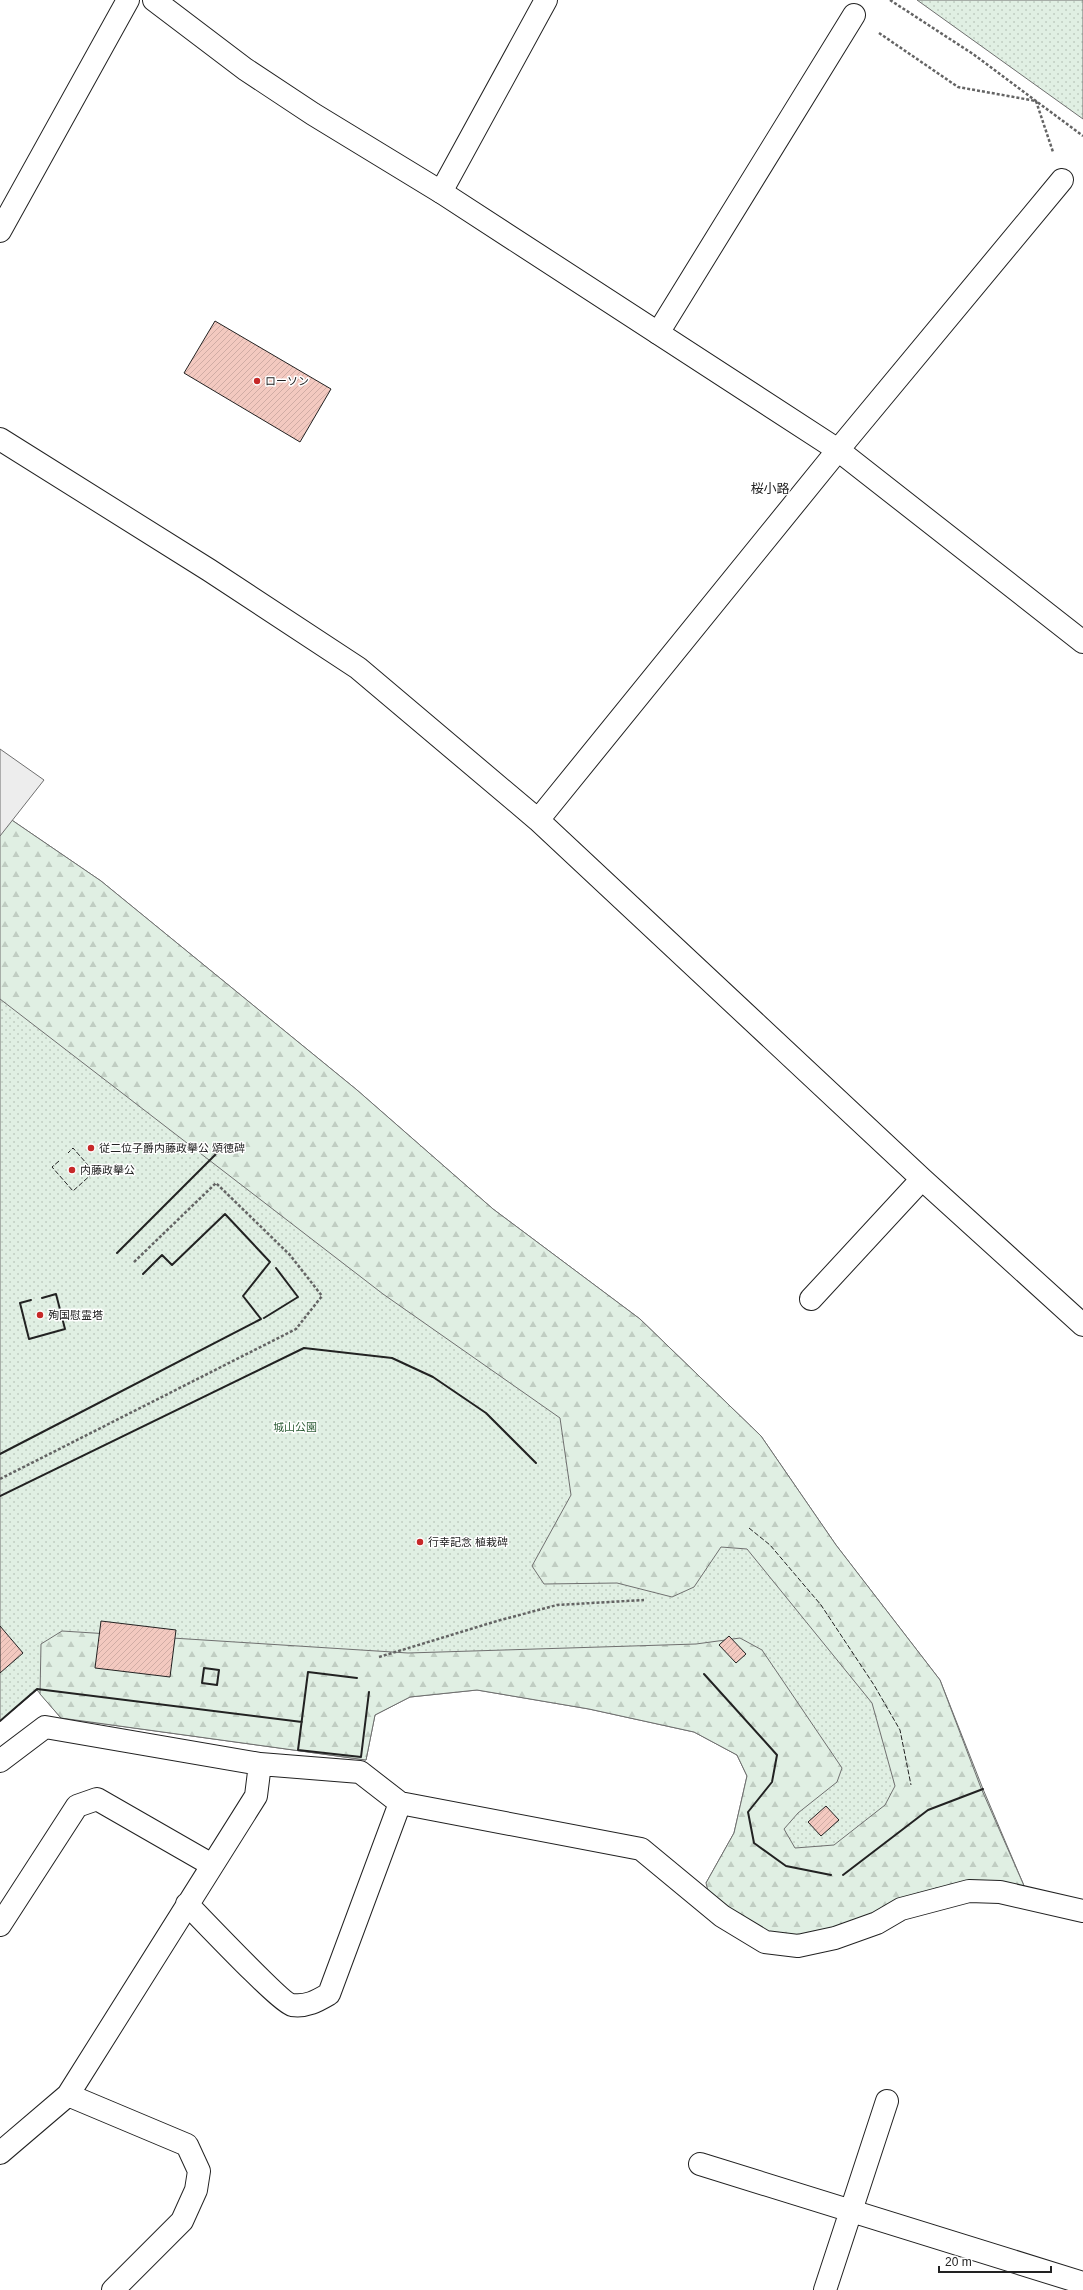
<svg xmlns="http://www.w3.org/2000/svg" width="1083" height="2290" viewBox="0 0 1083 2290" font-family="Arial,'Noto Sans JP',sans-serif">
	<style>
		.green { fill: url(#green-dots); stroke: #6f6f6f }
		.forest { fill: url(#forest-firs); stroke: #6f6f6f }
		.parking { fill: #ededed; stroke: #6f6f6f }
		.building { fill: url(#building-hatch); stroke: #222 }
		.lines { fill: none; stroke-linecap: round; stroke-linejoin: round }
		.minor-casing { stroke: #222; stroke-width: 24 }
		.tertiary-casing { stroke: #222; stroke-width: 24 }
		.path { stroke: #646464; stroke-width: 2.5; stroke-dasharray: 3 2; stroke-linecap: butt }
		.minor { stroke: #fff; stroke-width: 22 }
		.tertiary { stroke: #fff; stroke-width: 22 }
		.fence { stroke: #222; stroke-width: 1; stroke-dasharray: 5 2; stroke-linecap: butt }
		.wall { stroke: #222; stroke-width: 2 }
		.poi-dot { fill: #c62828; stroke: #fff; stroke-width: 1.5 }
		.labels { text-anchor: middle; stroke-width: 3; stroke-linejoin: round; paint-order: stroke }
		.poi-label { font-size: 11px; fill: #222; stroke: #fff; text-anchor: start }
		.park-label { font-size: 11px; fill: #2f5e38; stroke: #fff }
		.quarter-label { font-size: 13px; fill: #222; stroke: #fff }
	</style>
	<defs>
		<pattern id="green-dots" width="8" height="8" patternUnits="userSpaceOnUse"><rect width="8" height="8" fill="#e0efe3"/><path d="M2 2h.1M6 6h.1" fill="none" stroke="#c0cdc2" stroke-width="1.8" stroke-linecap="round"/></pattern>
		<pattern id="forest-firs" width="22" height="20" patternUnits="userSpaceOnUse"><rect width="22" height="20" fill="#e0efe3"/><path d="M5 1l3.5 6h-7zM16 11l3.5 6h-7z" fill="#c0cdc2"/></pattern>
		<pattern id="building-hatch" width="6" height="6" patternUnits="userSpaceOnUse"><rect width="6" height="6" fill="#f3c9c0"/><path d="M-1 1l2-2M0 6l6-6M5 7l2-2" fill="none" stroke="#d0aca5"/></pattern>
	</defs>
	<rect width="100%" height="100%" fill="#fff"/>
	<path class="green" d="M917 0H1083V119Z
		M0 812 101 881 357 1090 493 1209 640 1319 761 1436 836 1545 940 1680 983 1789 1025 1888H936L897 1903 706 1883 734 1833 747 1776 737 1755 694 1732 589 1709 477 1690 410 1697 375 1715 366 1760 61 1718 37 1690 0 1721Z"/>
	<path class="forest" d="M0 812 101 881 357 1090 493 1209 640 1319 761 1436 836 1545 940 1680 981 1788 1025 1888H936L825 1935 791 1937 763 1931 709 1895 706 1883 734 1833 747 1776 737 1755 694 1732 589 1709 477 1690 410 1697 375 1715 366 1760 61 1718 40 1694 41 1644 62 1631 408 1653 696 1644 740 1638 762 1650 842 1768 837 1782 798 1813 784 1829 795 1848 834 1845 885 1805 895 1786 872 1703 747 1549 721 1547 694 1587 672 1597 617 1583 544 1584 532 1566 571 1495 560 1418 383 1294 0 999Z"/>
	<path class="parking" d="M0 749 44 780 0 836Z"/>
	<path class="building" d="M215 321 331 389 300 442 184 373Z
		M101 1621 176 1630 170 1677 95 1668Z
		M0 1626 23 1653 0 1673Z
		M729 1636 746 1654 736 1663 719 1645Z
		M826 1806 839 1820 821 1836 808 1822Z"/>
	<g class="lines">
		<defs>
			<path id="minor" d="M441 192 546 0
				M0 231 128 0
				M658 333 854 15
				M0 439 209 570 358 668 538 820 922 1179 1083 1325
				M538 820 838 450 1062 180
				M811 1299 922 1179
				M0 1761 45 1727 260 1764
				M187 1904C201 1918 281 2003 292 2005 307 2007 317 2001 329 1994L400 1803
				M0 1925 77 1806 97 1799 212 1865
				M68 2095 187 2145 199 2171 196 2190 182 2221 113 2290
				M0 2153 68 2095 256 1796 260 1764 360 1772 400 1803 641 1849 722 1916 765 1942 798 1946 835 1938 877 1923 901 1909 969 1891 1000 1892 1083 1911
				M700 2164 1083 2283
				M825 2290 887 2101"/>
			<path id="tertiary" d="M154 0 245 69 313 114 441 192 838 450 1083 642"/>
		</defs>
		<use href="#minor" class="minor-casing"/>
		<use href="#tertiary" class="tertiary-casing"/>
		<path class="path" d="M890 0 973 54 1083 136
			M879 33 958 87 1036 101 1053 152
			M0 1479 296 1329 322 1296 290 1255 216 1183 133 1263
			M379 1657 497 1621 557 1605 644 1600"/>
		<use href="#minor" class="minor"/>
		<use href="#tertiary" class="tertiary"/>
		<path class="fence" d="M59 1161 52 1167 73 1191 94 1172 73 1148 68 1153
			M749 1528 770 1545 821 1605 874 1685 900 1730 911 1785"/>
		<path class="wall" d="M117 1253 224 1146
			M31 1300 20 1303 29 1339 65 1329 56 1294 42 1298
			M264 1318 298 1297 276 1268
			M0 1454 261 1319 243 1296 270 1262 225 1214 172 1265 162 1255 143 1274
			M0 1496 304 1348 392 1358 433 1377 486 1413 536 1463
			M204 1668 219 1670 217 1685 202 1683Z
			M704 1674 777 1755 772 1782 748 1812 754 1843 786 1866 831 1875
			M357 1678 308 1672 298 1750 361 1757 369 1692
			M0 1721 37 1689 302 1722
			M843 1875 928 1810 983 1789"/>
	</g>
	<g class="poi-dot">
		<circle cx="257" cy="381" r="4"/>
		<circle cx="91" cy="1148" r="4"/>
		<circle cx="72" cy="1170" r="4"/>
		<circle cx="40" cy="1315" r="4"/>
		<circle cx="420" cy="1542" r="4"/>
	</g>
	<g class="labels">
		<g class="poi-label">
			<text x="265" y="385">ローソン</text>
			<text x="99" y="1152">従二位子爵内藤政擧公 頌徳碑</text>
			<text x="80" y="1174">内藤政擧公</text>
			<text x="48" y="1319">殉国慰霊塔</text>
			<text x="428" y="1546">行幸記念 植栽碑</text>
		</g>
		<g class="park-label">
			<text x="295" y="1431">城山公園</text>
		</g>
		<g class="quarter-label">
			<text x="770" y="493">桜小路</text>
		</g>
	</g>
	<path d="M939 2266v6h112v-6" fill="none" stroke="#222222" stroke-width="2"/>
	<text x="945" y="2266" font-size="12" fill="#222222" stroke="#ffffff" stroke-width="3" paint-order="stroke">20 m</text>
</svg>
